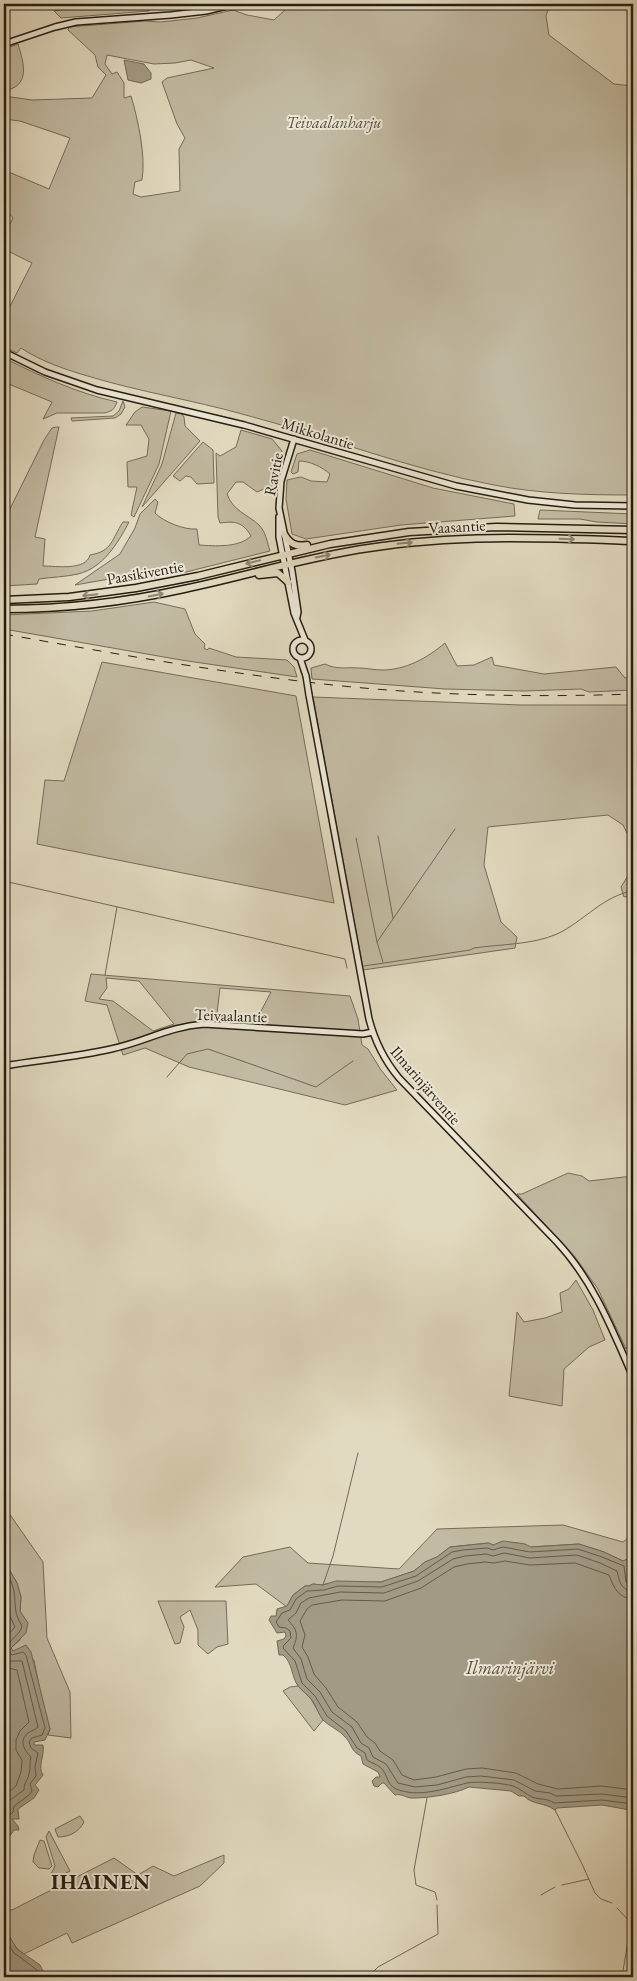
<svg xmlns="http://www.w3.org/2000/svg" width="637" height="1981" viewBox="0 0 637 1981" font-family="'EB Garamond',serif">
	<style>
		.green { fill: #c2baa2; stroke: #746c5a; fill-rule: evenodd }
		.water { fill: #a29a84; stroke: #706856 }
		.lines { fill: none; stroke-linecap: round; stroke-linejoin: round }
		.shore { stroke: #645c4a; stroke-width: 1 }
		.stream { stroke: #706856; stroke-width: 1 }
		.secondary-casing { stroke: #261d11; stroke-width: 8 }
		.highway-casing { stroke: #261d11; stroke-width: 9 }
		.secondary { stroke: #ece7d6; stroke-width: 5 }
		.highway { stroke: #e2dac0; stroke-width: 6 }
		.rail { stroke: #261d11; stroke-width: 1; stroke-dasharray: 9 9; stroke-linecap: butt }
		.secondary-bridge-casing { stroke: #261d11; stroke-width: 8; stroke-linecap: butt }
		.secondary-bridge { stroke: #ece7d6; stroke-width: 5 }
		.oneway { stroke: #8d8571 }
		.labels { text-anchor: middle; stroke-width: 4; stroke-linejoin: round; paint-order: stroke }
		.park-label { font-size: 16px; font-style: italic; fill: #554c3c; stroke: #ece7d6 }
		.street-label { font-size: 16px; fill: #261d11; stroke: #ece7d6 }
		.water-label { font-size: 18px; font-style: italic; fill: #584f3f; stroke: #ece7d6 }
		.district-label { font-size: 21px; font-weight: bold; letter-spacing: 1px; fill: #261d11; stroke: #ece7d6 }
	</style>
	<rect width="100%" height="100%" fill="#e2dac0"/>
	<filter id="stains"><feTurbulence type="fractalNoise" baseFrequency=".004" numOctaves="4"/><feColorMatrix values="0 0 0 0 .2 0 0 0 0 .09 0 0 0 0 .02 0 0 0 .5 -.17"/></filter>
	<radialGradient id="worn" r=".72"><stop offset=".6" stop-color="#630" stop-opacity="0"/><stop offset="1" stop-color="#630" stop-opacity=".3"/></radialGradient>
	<path class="green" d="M93 4H152L149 11 61 18 54 11Z
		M284 4H550L546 16 549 35 614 84 633 86V495C587 495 539 494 494 485 408 469 326 436 242 414 192 400 141 392 91 377 67 370 42 362 21 348L17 353 4 347V318L32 263 4 249V236L13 218 4 207 6 190 4 189V170L49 189 70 138 20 121 4 119V96L32 100 92 98 106 75 98 67 95 55 68 30 69 27 145 21 161 22 197 18 233 10 247 15 274 20 286 9ZM107 55 154 64 175 63 191 60 214 68 167 78 162 82 177 124 185 138 179 149 180 191 141 197 133 194 135 182 142 180C146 157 138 119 131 96L124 98V83L117 72 112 74 105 64Z
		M18 44C24 64 31 86 4 91V49Z
		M4 358C40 376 77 393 117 402 114 410 112 411 105 413H57L43 419 52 402 4 382Z
		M123 401 125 407 121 414 115 418 72 421 71 418 113 416 119 411Z
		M142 407 171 411 159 464 134 517 131 515 137 487H128L127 462 147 456 149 439 141 425H126L135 412Z
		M176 413 182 414 184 417 185 426 200 441 142 507 162 464Z
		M56 427H59L35 537 45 539 43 566C56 566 86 571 90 555 113 551 111 540 123 522H129C118 543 103 568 78 574 65 577 52 577 39 579L37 584 4 586V521L44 440 52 428Z
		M241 430 272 439 282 451 276 484 257 492 243 482H236L227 494C233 511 247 514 259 525 266 532 267 542 270 551L186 572 146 578H115L75 585 120 554 135 528 140 514 155 499 158 502 155 513C164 522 184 530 197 529L199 545C215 546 239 548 251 536 243 522 235 521 220 523L218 517 216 453 220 456 236 447Z
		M203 442 213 450 214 483 197 484 191 477 186 476 180 481 173 476Z
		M310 450 433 488 514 504 515 516 401 525 306 539 292 534 286 499 287 480 301 477 311 481 327 482 330 474C322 467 310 461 299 461L298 472 293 474 291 472 297 454Z
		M540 510 633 514V524L597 522 580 519H538Z
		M154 602 185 609 195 634 205 644 204 648 207 650 209 648 236 657 287 660 294 667 297 677 181 660 4 629V615L92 611Z
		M445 643 457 666 474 665 492 657 494 665 544 674 616 667 625 678 633 677V690L589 692 581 689 524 691 445 689 312 679 311 668 325 664C337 670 346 667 359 668 367 668 374 670 382 670 406 670 427 658 445 643Z
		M102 662 296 696 334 903 37 844 45 780 64 781Z
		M313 697 521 705H633V845L623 825 608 815 488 827 484 865 501 922 517 937 515 948 363 970Z
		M633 857V895L624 897 621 887 631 871Z
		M91 974 350 996 358 1019 362 1045 368 1049 381 1070 397 1090 345 1105 189 1067 145 1048 123 1055 107 1005 85 1001ZM106 978 139 981 174 1024 153 1031 113 1001 99 999 107 988ZM220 988 271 992 259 1015 260 1024 216 1022Z
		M568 1173 582 1176 589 1181 633 1176V1339L626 1349 598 1289 575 1257 517 1194H522Z
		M576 1280 593 1310 605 1340 589 1347 564 1369 562 1406 509 1396 517 1312 524 1322 545 1318 562 1312 560 1293 569 1289Z
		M4 1506 43 1562 47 1638 70 1692 71 1738 48 1735 50 1729 42 1701 34 1660 13 1651 11 1648 20 1640 23 1619 20 1611 21 1597 17 1583 10 1571 4 1549Z
		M563 1525 623 1542 633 1534V1561L630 1559 623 1561 604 1552 579 1544 530 1547C519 1541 505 1542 493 1545L488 1543 450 1547 437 1557 425 1562 414 1571 381 1582 333 1583 319 1585 313 1584 309 1586H305L293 1595 287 1607 256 1584 215 1587 243 1557 290 1547 308 1563 399 1569 437 1529Z
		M158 1601H226L228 1644 217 1647 208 1654 198 1645V1630L190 1610 180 1617 184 1627 180 1643 175 1644Z
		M298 1686 311 1699 323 1720 314 1731 283 1691 290 1687Z
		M80 1816 84 1822C79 1832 69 1837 58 1837L55 1829Z
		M49 1831 70 1871 53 1880 51 1874 55 1866 46 1837Z
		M40 1840 44 1841 52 1866 49 1869 39 1868 33 1862 34 1855Z
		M224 1855V1863L200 1886 72 1943 67 1933 24 1954C7 1942 4 1929 4 1909L12 1910 114 1858 138 1875 153 1866 174 1876Z"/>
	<path class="water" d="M124 60 144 64 151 73V79L141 83 128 80Z
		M503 1541 525 1544 531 1547 579 1544 604 1552 623 1561 627 1559 633 1561 629 1575 633 1584V1809L630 1810 602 1805 557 1808 555 1810C544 1802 532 1805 524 1796H519L511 1791 469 1787C455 1794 429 1798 414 1798 407 1799 402 1793 395 1795L384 1783H382L378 1787 374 1786 372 1781 376 1777H380L378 1772 363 1764 361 1756C349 1750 353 1744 344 1736 339 1730 329 1726 323 1720 318 1714 316 1705 312 1700 308 1695 302 1691 298 1686 291 1676 293 1663 283 1655H279L277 1641 284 1639 286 1636 285 1632 277 1633 269 1620 271 1616H276L277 1609 287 1606 293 1595 305 1586H309L313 1584 323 1585 336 1581 381 1582 414 1571 425 1562 437 1557 450 1547 489 1543 493 1545Z
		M4 1549 10 1571 17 1583 21 1597 20 1611 28 1623 26 1633 11 1648 13 1651 26 1645 31 1652 50 1729 45 1740 34 1742V1745H43C45 1756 37 1766 43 1775L35 1785 39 1790 34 1798 18 1809 19 1819H12L18 1826 19 1830H14L6 1841 4 1869Z
		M4 1927 17 1949 40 1965 46 1977H4Z"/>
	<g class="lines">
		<path class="shore" d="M4 1566C6 1573 10 1578 12 1584 18 1601 11 1609 22 1626 20 1636 8 1639 7 1649L12 1655 23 1652 26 1655 45 1728 42 1735 32 1738 29 1742 31 1748 38 1753 35 1767 36 1776 30 1784 32 1791 29 1795 14 1806 13 1812 7 1818 10 1827 4 1836
			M4 1582 9 1600V1614L15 1627 4 1639
			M633 1585 626 1582 624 1566 602 1557 578 1549 530 1552 503 1547 493 1550 487 1548 463 1550 452 1552 416 1576 382 1587 338 1586 324 1590 307 1591 296 1599 290 1610 282 1613 276 1622 279 1627 286 1628 290 1631 291 1638 284 1645 283 1648 295 1661 302 1683 315 1696 327 1716 346 1731 357 1748 365 1753 367 1760C371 1763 377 1764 381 1768 387 1773 387 1785 396 1789 419 1798 443 1789 467 1783 476 1781 503 1783 513 1786 519 1788 526 1794 532 1797 540 1800 547 1798 554 1803L602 1800 633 1804
			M633 1591C620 1590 619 1580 617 1571L600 1563 577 1555 530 1558 504 1553 493 1556 486 1554 465 1556 453 1559 418 1581 384 1593 340 1592 309 1598 301 1603 296 1613 288 1620C297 1629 299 1635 293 1648L301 1659 307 1679 320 1692 332 1712 352 1727 361 1743 369 1748 373 1757 386 1764 398 1783 415 1787 437 1785 466 1777 481 1776 514 1780 535 1791 550 1793 556 1796 602 1794 633 1798
			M633 1599C618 1598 614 1588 609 1575L575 1563 530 1565 505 1561 494 1563 485 1562 467 1564 454 1567 421 1588 385 1601 342 1600 312 1605 307 1609 300 1621 305 1635 302 1647 308 1657 314 1674 326 1688 338 1707 357 1722 367 1737 375 1743 380 1751 393 1760 402 1775 414 1780 436 1777 466 1769 482 1768 516 1773 538 1784 558 1789 602 1786 633 1790
			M4 1657 10 1661H22L38 1727C35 1730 32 1730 28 1733 18 1741 25 1751 31 1757 29 1763 31 1768 29 1774 28 1780 24 1782 24 1790L10 1800 4 1811
			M4 1667 17 1670 29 1722 20 1731 16 1740V1750L22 1760 21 1772 16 1786 4 1796
			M4 1938 14 1953 36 1969 40 1977"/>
		<path class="stream" d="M378 836 393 918
			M356 838 377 942 383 962
			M4 881 345 959 347 968
			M377 942 455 829
			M364 966 470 950 474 948C501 944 532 945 557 934 583 922 604 895 633 891
			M105 975 117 907
			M167 1077 187 1054 208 1049 316 1087 353 1061
			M323 1585 333 1556 358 1453
			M427 1798 414 1870 416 1885 435 1892 437 1900
			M555 1810 583 1866 595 1893 601 1899 612 1903
			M562 1885 589 1879
			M541 1895 555 1887
			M617 1908 631 1923 622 1977
			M372 1977 374 1971 378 1967 438 1934 437 1905"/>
		<defs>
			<path id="secondary" d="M4 44 55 27 76 22 171 15 206 11 235 4
				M4 352 45 372 97 390 244 425 456 486 528 500 575 505 633 506
				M294 439 281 481 279 508 292 571 298 612 297 617
				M279 517V537L294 613 305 640
				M293 649a9 9 0 1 1 18 0a9 9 0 1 1-18 0Z
				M300 658 306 676
				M309 695 369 1019C375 1042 384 1060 399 1078L556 1241C593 1280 612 1329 633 1377
				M4 1066C39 1060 76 1057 111 1049 145 1042 167 1027 204 1024L363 1034 373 1032"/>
			<path id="highway" d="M284 534C290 544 296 547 307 545
				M259 575 278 573 288 582
				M4 600 69 597 136 588 198 576 330 544 409 532 496 527 633 530
				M4 609C65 609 125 602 184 589 246 576 306 557 369 548 457 534 545 538 633 541"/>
		</defs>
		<use href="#secondary" class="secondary-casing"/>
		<use href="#highway" class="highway-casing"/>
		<use href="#secondary" class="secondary"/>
		<use href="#highway" class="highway"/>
		<path class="rail" d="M4 634C99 651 195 668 291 680 404 695 519 698 633 694"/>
		<defs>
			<path id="secondary-bridge" d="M306 676 309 695"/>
		</defs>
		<use href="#secondary-bridge" class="secondary-bridge-casing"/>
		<use href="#secondary-bridge" class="secondary-bridge"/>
	</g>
	<defs><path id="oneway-shaft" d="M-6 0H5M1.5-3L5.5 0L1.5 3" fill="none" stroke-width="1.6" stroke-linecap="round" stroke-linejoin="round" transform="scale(1.25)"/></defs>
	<g class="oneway">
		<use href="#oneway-shaft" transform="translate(567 539) rotate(2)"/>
		<use href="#oneway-shaft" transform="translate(405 543) rotate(-6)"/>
		<use href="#oneway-shaft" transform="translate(323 556) rotate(-11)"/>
		<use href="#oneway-shaft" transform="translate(253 562) rotate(166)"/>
		<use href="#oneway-shaft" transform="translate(90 595) rotate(174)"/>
		<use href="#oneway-shaft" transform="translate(156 595) rotate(-11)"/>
	</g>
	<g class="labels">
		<g class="park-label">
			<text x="334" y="128">Teivaalanharju</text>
		</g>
		<g class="street-label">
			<text transform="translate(318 433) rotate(17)" y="6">Mikkolantie</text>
			<text transform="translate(273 474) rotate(-79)" y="6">Ravitie</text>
			<text transform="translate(457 526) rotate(-3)" y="6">Vaasantie</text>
			<text transform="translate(145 572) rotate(-10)" y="6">Paasikiventie</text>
			<text transform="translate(231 1015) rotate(2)" y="6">Teivaalantie</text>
			<text transform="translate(426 1085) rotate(49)" y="6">Ilmarinjärventie</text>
		</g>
		<g class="water-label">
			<text x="510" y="1674">Ilmarinjärvi</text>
		</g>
		<g class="district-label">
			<text x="101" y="1889">IHAINEN</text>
		</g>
	</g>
	<rect width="637" height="1981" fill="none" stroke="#e2dac0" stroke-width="20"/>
	<rect x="5" y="5" width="627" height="1971" fill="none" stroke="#261d11" stroke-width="2.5"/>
	<rect x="10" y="10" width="617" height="1961" fill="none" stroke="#261d11"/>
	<rect width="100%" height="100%" filter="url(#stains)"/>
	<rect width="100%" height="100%" fill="url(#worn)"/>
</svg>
